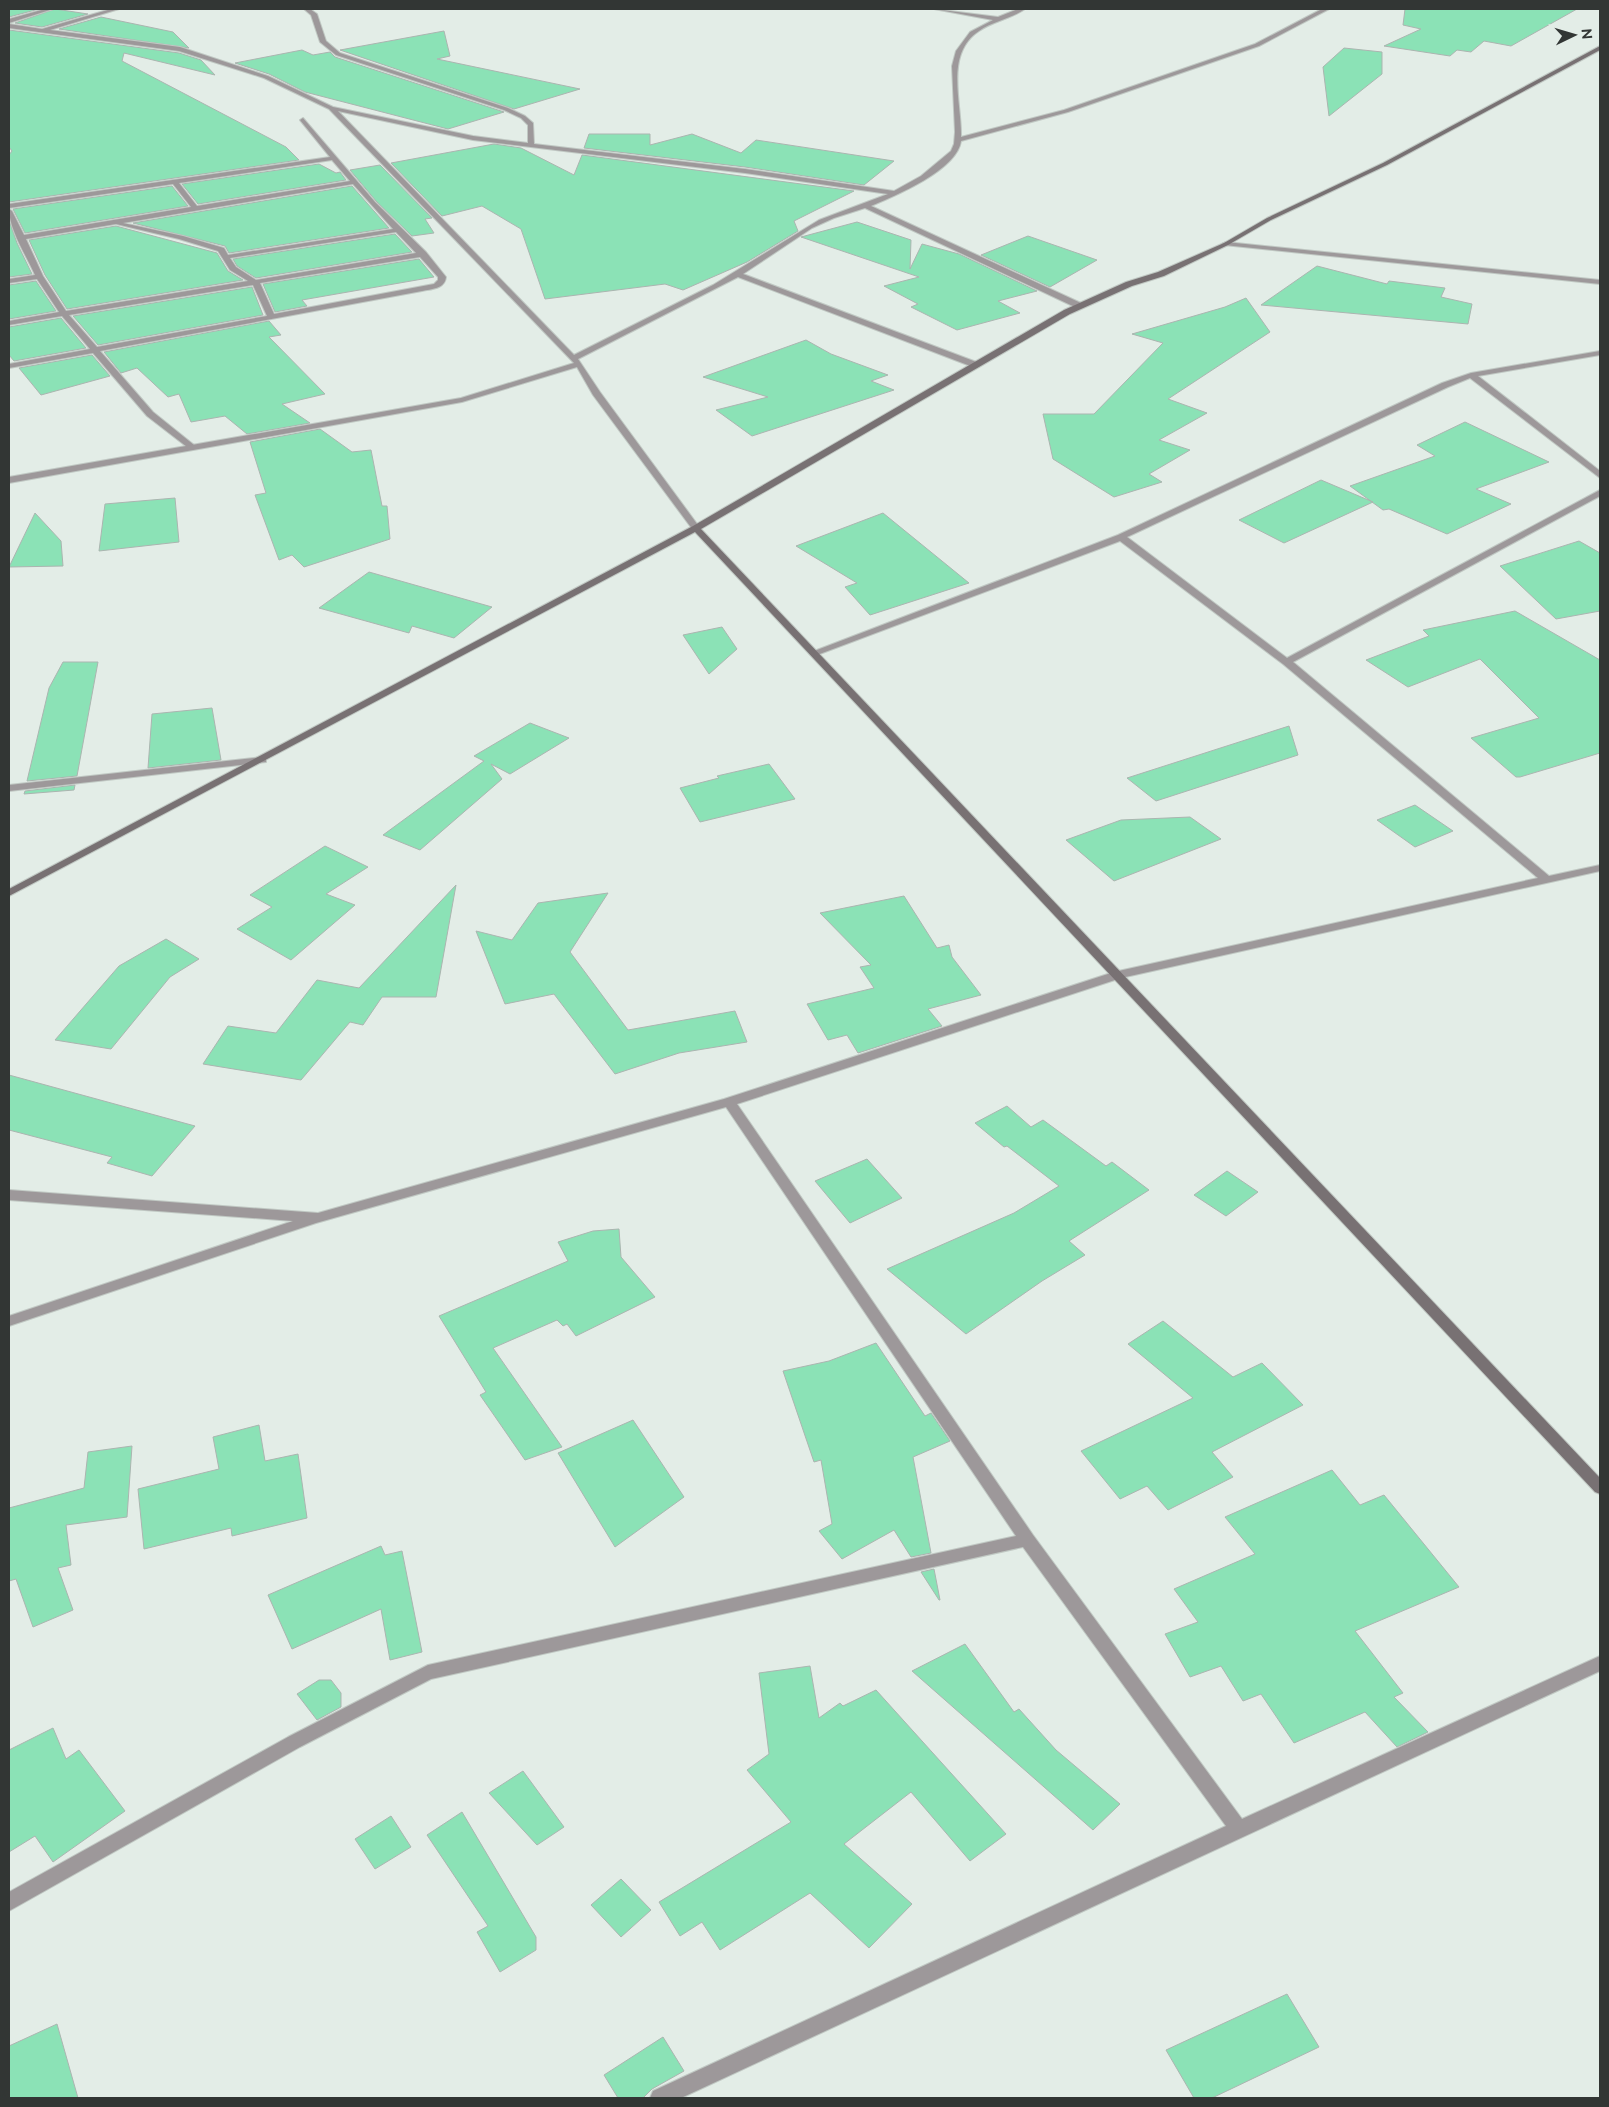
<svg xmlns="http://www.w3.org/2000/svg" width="1609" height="2107" viewBox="0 0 1609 2107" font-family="Raleway,sans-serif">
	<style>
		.building { fill: #8be2b6; stroke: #abb5b0 }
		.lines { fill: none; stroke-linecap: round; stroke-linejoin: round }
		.lane-casing { stroke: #c0c8c3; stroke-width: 2 }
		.street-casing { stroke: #c0c8c3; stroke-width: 2 }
		.secondary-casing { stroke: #c0c8c3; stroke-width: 2 }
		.lane { fill: #9d989a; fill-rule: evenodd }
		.street { fill: #9d989a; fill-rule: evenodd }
		.secondary { fill: #787173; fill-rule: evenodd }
	</style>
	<rect width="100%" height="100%" fill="#e3ede7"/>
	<path class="building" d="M9 9H39L9 17Z
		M55 9 88 14 42 27 15 23Z
		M1405 9H1577L1511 46 1484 41 1471 52 1457 50 1450 56 1384 46 1421 29 1403 25Z
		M101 17 173 32 189 48 59 29Z
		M9 30 179 53 201 60 215 75 124 53 122 61 286 147 299 160 9 202V155L12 151 9 147Z
		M444 31 450 56 437 59 580 89 514 109 340 50Z
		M1344 48 1382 52V74L1329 116 1323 67Z
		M302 50 313 55 330 52 335 57 504 112 448 129 305 92 269 74 235 63Z
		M589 134H650V145L692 134 741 153 756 140 894 161 864 185 745 167 584 148Z
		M494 144 521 148 574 175 582 155 854 191 794 221 798 231 747 262 683 290 665 284 545 299 521 229 482 206 442 216 391 163Z
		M319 164 336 173 340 172 346 180 198 204 182 184Z
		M380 165 432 218 425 219 434 233 412 236 376 201 350 170Z
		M172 186 188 206 25 233 13 209Z
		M352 186 389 228 229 253 225 246 133 223Z
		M9 220 17 243 32 274 9 277Z
		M857 222 911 240 910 269 922 244 959 254 1037 291 998 301 1020 313 957 330 911 307 918 304 884 286 919 277 801 237Z
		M116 226 217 253 228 271 243 280 67 309 45 275 29 240Z
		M395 234 412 252 256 278 237 266 233 259Z
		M1028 236 1097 260 1050 287 981 255Z
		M419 259 434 277 302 300 307 306 275 312 263 284Z
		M1317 266 1387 284 1389 281 1445 288 1441 297 1472 304 1468 324 1261 305Z
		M36 281 56 311 9 319V285Z
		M252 287 263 315 98 345 73 316Z
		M1246 298 1270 332 1168 399 1207 413 1159 440 1190 450 1149 474 1162 482 1114 497 1053 459 1043 414H1094L1163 343 1132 334 1225 307Z
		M61 318 86 348 14 361 9 355V327Z
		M269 321 281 335 269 337 325 394 282 404 310 423 247 434 225 416 191 422 179 394 168 397 137 368 121 373 104 352Z
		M806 340 831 354 888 375 871 381 894 390 752 436 716 410 768 397 703 377Z
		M92 355 110 376 41 395 19 368Z
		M1465 422 1549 462 1476 489 1511 504 1447 534 1389 509 1383 510 1350 486 1435 456 1417 445Z
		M320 429 352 452 371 450 382 506H387L390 539 304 567 292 555 279 560 255 495 266 493 250 442Z
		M1321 480 1373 502 1284 543 1239 520Z
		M175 498 179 542 99 551 105 504Z
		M35 513 61 541 63 566 9 567Z
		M883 513 969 583 870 615 845 587 857 583 796 546Z
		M1579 541 1600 553V611L1556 619 1500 566Z
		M369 572 492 607 454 638 412 626 409 633 319 608Z
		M1515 611 1600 660V753L1520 777H1516L1471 738 1539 718 1480 659 1408 687 1366 660 1429 636 1423 630Z
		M722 627 737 649 709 674 683 635Z
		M63 662H98L77 776 27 781 49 688Z
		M212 708 221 760 148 768 152 714Z
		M530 723 569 738 510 774 491 764 502 779 420 850 383 835 484 761 474 756Z
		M1289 726 1298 755 1156 801 1127 778Z
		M769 764 795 799 700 822 680 788 719 778 717 776Z
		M75 785 74 790 24 794 25 791Z
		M1415 805 1453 831 1415 847 1377 820Z
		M1190 817 1221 839 1114 881 1066 840 1121 820Z
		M325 846 368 867 326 894 355 905 291 960 237 929 272 907 250 895Z
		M456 885 436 997H382L363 1025 350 1022 301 1080 203 1064 228 1026 276 1033 317 980 359 988Z
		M608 893 570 952 628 1030 735 1011 747 1042 679 1053 615 1074 554 994 505 1004 476 931 512 940 538 903Z
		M904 896 937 948 949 945 952 957 981 995 928 1009 942 1026 858 1053 847 1035 828 1040 807 1004 874 988 860 967 871 965 820 913Z
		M166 939 199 959 170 977 111 1049 55 1040 119 966Z
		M9 1075 195 1126 152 1176 107 1163 112 1157 9 1130Z
		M1007 1106 1031 1127 1043 1120 1106 1166 1112 1162 1149 1190 1069 1241 1085 1255 1042 1281 966 1334 887 1269 1014 1213 1059 1186 1007 1146 1004 1147 975 1123Z
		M867 1159 902 1198 850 1223 815 1181Z
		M1227 1171 1258 1192 1226 1216 1194 1195Z
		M619 1229 621 1257 655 1297 576 1336 567 1324 563 1326 557 1320 493 1348 562 1447 525 1460 480 1395 486 1392 439 1316 568 1261 558 1242 593 1231Z
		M1163 1321 1233 1377 1262 1363 1303 1405 1212 1452 1233 1477 1168 1510 1147 1486 1120 1499 1081 1451 1193 1398 1128 1344Z
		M876 1343 925 1416 931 1413 950 1441 913 1457 931 1553 911 1557 894 1530 842 1559 819 1531 832 1524 821 1460 814 1462 783 1371 829 1361Z
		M633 1420 684 1497 615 1547 558 1453Z
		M259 1425 265 1461 298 1454 307 1518 232 1536 231 1528 144 1549 138 1489 219 1469 213 1437Z
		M132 1446 127 1517 66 1525 71 1565 58 1568 73 1610 33 1627 16 1579 9 1581V1508L84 1488 88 1452Z
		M1332 1470 1360 1505 1384 1495 1459 1587 1355 1631 1403 1693 1394 1697 1428 1732 1397 1747 1365 1712 1294 1743 1261 1694 1243 1701 1221 1666 1190 1677 1165 1634 1198 1622 1174 1589 1255 1554 1225 1517Z
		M381 1546 385 1555 402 1551 422 1652 390 1660 381 1609 292 1649 268 1595Z
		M934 1569 940 1600H939L921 1572Z
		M965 1644 1014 1712 1019 1709 1056 1750 1120 1804 1093 1830 912 1671Z
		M810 1666 819 1718 840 1703 843 1706 876 1690 1006 1834 970 1861 911 1792 844 1844 912 1904 869 1948 810 1893 720 1950 702 1922 680 1936 659 1902 791 1822 747 1770 769 1754 759 1673Z
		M319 1680H331L341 1693V1707L317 1720 297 1694Z
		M53 1728 66 1759 79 1750 125 1811 53 1862 35 1836 9 1852V1750Z
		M523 1771 564 1827 537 1845 489 1793Z
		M462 1812 536 1937V1950L500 1972 477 1932 488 1926 427 1835Z
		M391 1816 411 1847 375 1869 355 1839Z
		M621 1879 651 1910 621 1937 591 1905Z
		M1287 1994 1319 2047 1212 2098H1194L1166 2050Z
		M57 2024 78 2098H9V2046Z
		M663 2037 684 2071 652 2089 643 2098H618L604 2075Z"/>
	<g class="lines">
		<defs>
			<path id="lane" d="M303 118 375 202 426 252 446 277C445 289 431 289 422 291L100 351 153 412 194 445V449L191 450 147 416 93 353 9 368V364L90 349 62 316 9 325V321L59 312 37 279 9 283V279L35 275C26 255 9 229 9 209L12 211 24 235 191 207 173 184 9 208V204L330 157 300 120ZM332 160 350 181 197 206 179 183ZM353 184 393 229 228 255 224 248 183 236 123 223ZM116 224 179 239 218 251 230 270 248 281 66 311 43 276 26 239ZM396 232 416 253 256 280 236 267 230 258ZM420 257 438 277V280L434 284 274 314 260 283ZM253 285 267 316 97 347 69 315Z"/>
			<path id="street" d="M45 9H53L9 23V19Z
				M111 9H119L50 30 180 47 268 76 333 107 473 136 528 143V125L521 118 504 110 336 55 320 42 311 15 304 9H310L317 14 326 41 340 53 508 108 525 116 533 123 534 144 745 169 894 191 921 176 951 151 954 144 955 132 952 66 956 51 970 32 993 20 934 9 998 17 1018 9H1025C1011 19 993 21 979 31 944 54 962 103 961 137L1064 110 1255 44 1322 9H1329L1259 46 1068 112 961 141C957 170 895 196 871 206L1083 304V308H1077L865 208 834 218 812 228 743 274 979 363V367H973L738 277 578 359 600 392 700 528 696 531 693 530 593 395 577 367 462 402 9 483V477L461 398 574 363 329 109 264 78 179 51 9 28V24L42 29ZM338 111 473 140 745 173 888 194 819 220 713 285 574 355Z
				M1226 242 1600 280V284L1224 245 1222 244Z
				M1600 351V355L1478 376 1600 471V478L1470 378 1448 387 1127 537 1287 658 1600 490V496L1293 662 1549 876 1600 865V871L1121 978 737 1104 1033 1535 1242 1819 1600 1656V1671L681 2098H650L653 2091 1226 1826 1023 1547 431 1679 300 1747 9 1911V1892L288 1737 428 1665 1016 1536 726 1107 316 1223 9 1326V1316L293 1221 9 1200V1190L318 1213 724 1099 1114 972 1538 878 1283 664 1120 541 817 655H811L809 653 1118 535 1442 383 1471 373Z
				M262 757 266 758V762L9 791V785Z"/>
			<path id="secondary" d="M1600 46V50L1387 165 1271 220 1228 245 1164 276 1132 286 1070 314 701 529 1600 1478V1494L1595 1492 695 532 9 896V889L693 526 1064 310 1126 282 1158 272 1224 243 1267 218 1383 163Z"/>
		</defs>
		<use href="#lane" class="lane-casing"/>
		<use href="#street" class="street-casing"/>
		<use href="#secondary" class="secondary-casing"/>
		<use href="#lane" class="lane"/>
		<use href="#street" class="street"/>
		<use href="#secondary" class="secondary"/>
	</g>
	<rect width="1609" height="2107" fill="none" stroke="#323634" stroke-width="20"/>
	<g transform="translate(1574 35) rotate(85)" stroke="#e3ede7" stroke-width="4" paint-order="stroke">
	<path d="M0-4L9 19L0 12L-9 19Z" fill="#323634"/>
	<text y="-8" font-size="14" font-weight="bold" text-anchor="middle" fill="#323634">N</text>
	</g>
</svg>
